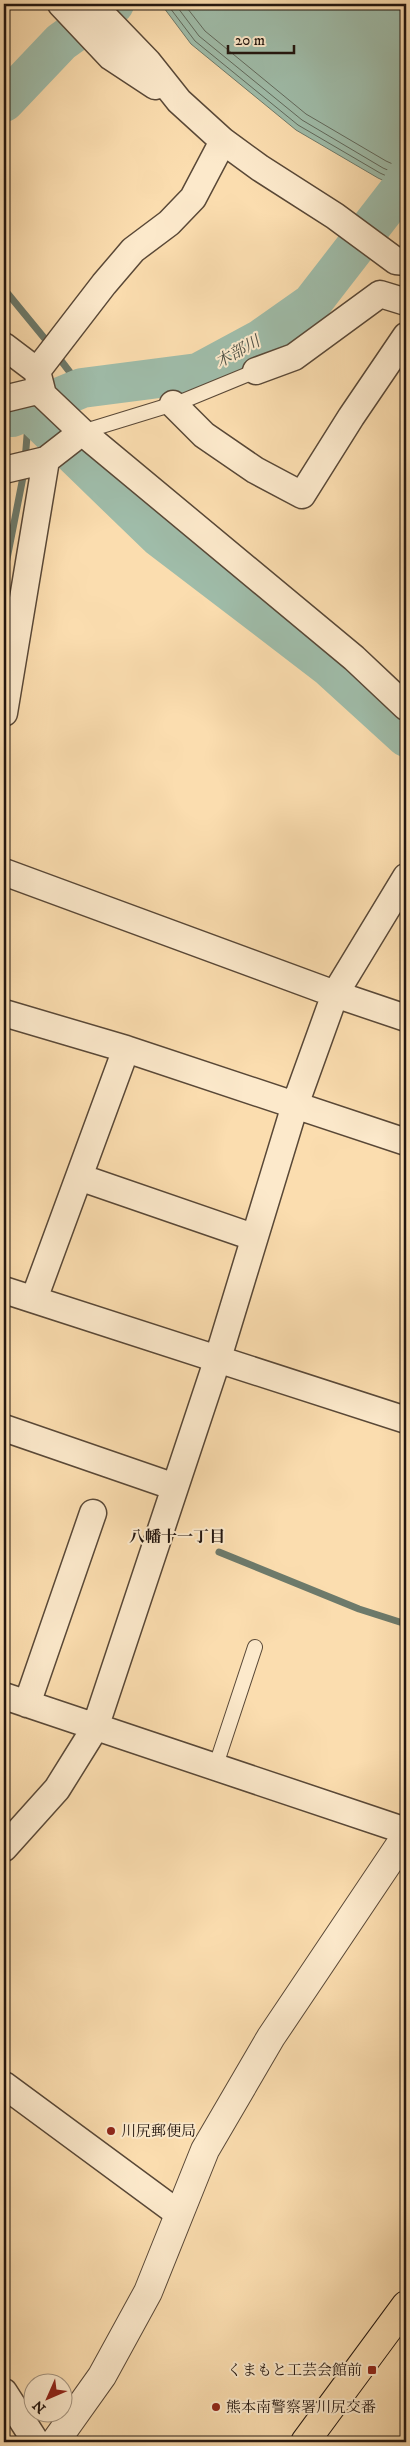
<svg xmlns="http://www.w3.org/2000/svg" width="410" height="2446" viewBox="0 0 410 2446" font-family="'IM FELL DW Pica','Noto Serif JP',serif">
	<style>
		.water { fill: #9fbca9; stroke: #6d7a6b }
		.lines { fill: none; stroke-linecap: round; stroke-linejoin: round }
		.shore { stroke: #61695c; stroke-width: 1 }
		.stream { stroke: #6d7a6b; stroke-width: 7 }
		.river { stroke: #9fbca9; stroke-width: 40 }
		.service-casing { stroke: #594837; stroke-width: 16 }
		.minor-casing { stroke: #594837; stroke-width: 29 }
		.tertiary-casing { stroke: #594837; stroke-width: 30 }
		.primary-casing { stroke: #23160f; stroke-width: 30 }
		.service { stroke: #fce9cb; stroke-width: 14 }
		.minor { stroke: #fce9cb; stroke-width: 26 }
		.tertiary { stroke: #fce9cb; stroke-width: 28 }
		.primary { stroke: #fbddaf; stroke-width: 28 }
		.poi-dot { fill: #8f2418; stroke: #fce9cb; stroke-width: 2 }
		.labels { text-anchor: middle; stroke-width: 4; stroke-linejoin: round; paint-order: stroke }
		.poi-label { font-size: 15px; fill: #23160f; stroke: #fce9cb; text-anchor: start }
		.water-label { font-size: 16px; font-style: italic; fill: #4e5045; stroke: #fce9cb }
		.neighbourhood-label { font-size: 16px; font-weight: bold; fill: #23160f; stroke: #fce9cb }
	</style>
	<rect width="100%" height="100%" fill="#fbddaf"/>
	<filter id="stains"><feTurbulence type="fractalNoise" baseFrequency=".004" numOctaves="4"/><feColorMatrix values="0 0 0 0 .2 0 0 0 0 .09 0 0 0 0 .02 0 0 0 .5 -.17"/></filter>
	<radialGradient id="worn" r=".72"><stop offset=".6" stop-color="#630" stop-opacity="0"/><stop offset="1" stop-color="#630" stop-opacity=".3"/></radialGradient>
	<path class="water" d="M161 4H406V191L378 178 296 130 191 44Z"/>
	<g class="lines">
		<path class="shore" d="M167 4 195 41 298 125 380 173 406 185
			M175 4 199 36 302 120 383 168 406 178
			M184 4 205 31 306 114 386 161 406 170"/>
		<path class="stream" d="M4 289 50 345
			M56 354 82 388
			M25 461 29 411
			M4 574 24 472
			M219 1552 359 1609 406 1624"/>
		<path class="river" d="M4 102 61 42 114 4
			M29 411 158 536 328 666 406 737
			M12 417 82 388 198 373 261 339 312 303 401 188 406 177"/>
		<defs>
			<path id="service" d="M82 432 183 401 256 371
				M215 1768 255 1647"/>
			<path id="minor" d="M61 4 111 57 155 86
				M92 4 148 62 179 101 223 141 260 168 335 216 396 261 406 262
				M4 346 37 371 43 395 82 432 354 658 406 707
				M37 371 104 284 133 250 169 223 193 198 223 141
				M256 371 294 357 380 294 406 302
				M4 399 41 390
				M173 404 204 435 255 470 302 495 351 417 406 336
				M4 470 46 460
				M4 713 46 460 82 432
				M4 872 335 994 406 1018
				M4 1013 126 1049 406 1142
				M79 1177 253 1237
				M4 1290 406 1420
				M34 1299 126 1049
				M4 1428 175 1487
				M4 1696 406 1831
				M27 1704 93 1513
				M4 1848 57 1789 95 1728 218 1358 295 1105 335 994 406 877
				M4 2085 179 2214
				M4 2392 36 2442"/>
			<path id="tertiary" d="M55 2442 102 2376 148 2292 205 2150 271 2037 406 1836"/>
			<path id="primary" d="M305 2442 406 2305"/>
		</defs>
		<use href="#service" class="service-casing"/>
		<use href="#minor" class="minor-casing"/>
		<use href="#tertiary" class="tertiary-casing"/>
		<use href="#primary" class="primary-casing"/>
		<use href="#service" class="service"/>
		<use href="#minor" class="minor"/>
		<use href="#tertiary" class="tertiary"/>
		<use href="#primary" class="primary"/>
	</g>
	<g class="poi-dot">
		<circle cx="111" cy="2131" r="5"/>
		<rect x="367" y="2365" width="10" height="10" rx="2.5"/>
		<circle cx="216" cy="2407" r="5"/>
	</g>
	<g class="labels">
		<g class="poi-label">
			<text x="121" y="2136">川尻郵便局</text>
			<text x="362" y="2375" text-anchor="end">くまもと工芸会館前</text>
			<text x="226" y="2412">熊本南警察署川尻交番</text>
		</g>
		<g class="water-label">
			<text transform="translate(237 351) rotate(-29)" y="6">木部川</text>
		</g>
		<g class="neighbourhood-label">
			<text x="177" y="1542">八幡十一丁目</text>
		</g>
	</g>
	<rect width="410" height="2446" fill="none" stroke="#fbddaf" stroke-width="20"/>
	<rect x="5" y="5" width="400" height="2436" fill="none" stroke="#23160f" stroke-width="2.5"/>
	<rect x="10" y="10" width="390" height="2426" fill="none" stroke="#23160f"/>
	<g transform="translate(48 2398) rotate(225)"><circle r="24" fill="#fce9cb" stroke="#a59580"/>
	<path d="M0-4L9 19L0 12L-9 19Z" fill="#8f2418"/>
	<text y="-8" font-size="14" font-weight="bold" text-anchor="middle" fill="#23160f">N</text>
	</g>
	<path d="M228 45v8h66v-8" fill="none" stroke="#23160f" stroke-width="2.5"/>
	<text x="235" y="45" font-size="15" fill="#23160f" stroke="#fce9cb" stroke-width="4" paint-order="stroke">20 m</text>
	<rect width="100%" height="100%" filter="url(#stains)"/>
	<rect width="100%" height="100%" fill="url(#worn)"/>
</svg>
